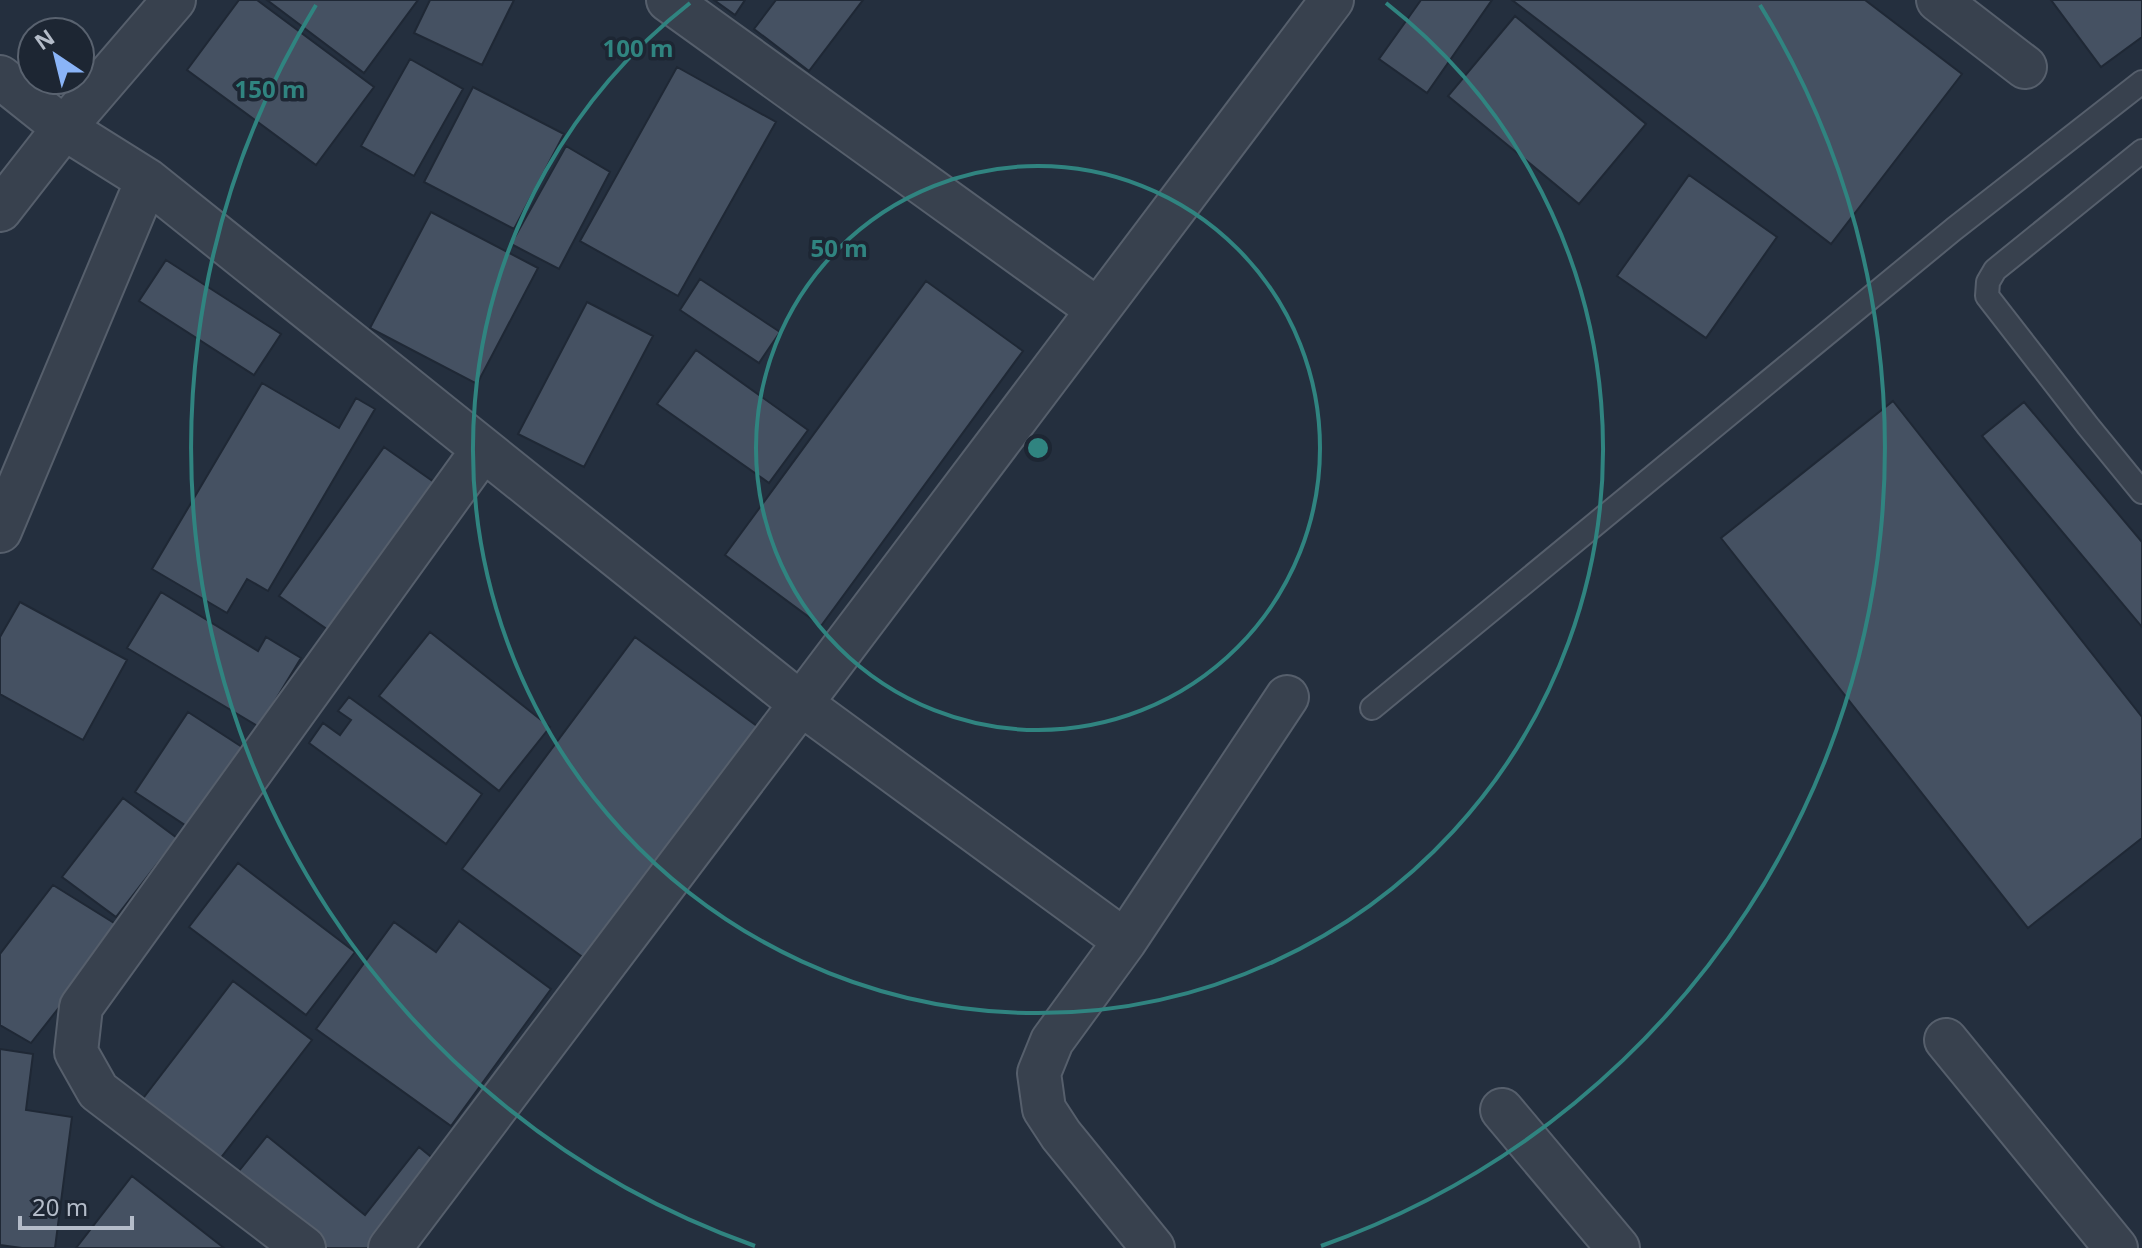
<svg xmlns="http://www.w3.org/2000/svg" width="2142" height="1248" viewBox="0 0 2142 1248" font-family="'Noto Sans',sans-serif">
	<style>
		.building { fill: #455162; stroke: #1f2835; stroke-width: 2 }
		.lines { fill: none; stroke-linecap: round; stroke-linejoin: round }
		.service-casing { stroke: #565f6c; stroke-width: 26 }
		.minor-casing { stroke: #565f6c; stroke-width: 46 }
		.service { stroke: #38414e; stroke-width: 22 }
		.minor { stroke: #38414e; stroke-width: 42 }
		.ring { fill: none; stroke: #308480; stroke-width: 4 }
		.centre { fill: #308480; stroke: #1d2633; stroke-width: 4 }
		.ring-label { font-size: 24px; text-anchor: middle; font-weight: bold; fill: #308480; stroke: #1d2633; stroke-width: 7; stroke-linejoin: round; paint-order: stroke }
	</style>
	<rect width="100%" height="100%" fill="#242f3e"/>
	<path class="building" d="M239 0H257L374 87 316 165 187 70Z
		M267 0H418L364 73Z
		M430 0H514L482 65 414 33Z
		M714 0H745L735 15Z
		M776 0H863L809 71 754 29Z
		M1421 0H1492L1427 93 1379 59Z
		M1512 0H1865L1962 74 1831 244Z
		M2051 0H2142V37L2101 67Z
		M1515 16 1646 124 1579 204 1448 96Z
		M410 59 463 89 414 176 361 146Z
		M677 67 776 122 678 296 580 241Z
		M473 87 564 134 514 229 424 182Z
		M566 146 610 172 559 269 511 244Z
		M1689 175 1777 237 1706 338 1617 276Z
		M431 212 538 268 477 384 370 328Z
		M166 260 281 334 254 375 139 301Z
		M700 279 780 332 759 363 680 310Z
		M926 281 1023 351 821 626 725 555Z
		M587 302 653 336 584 467 518 434Z
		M696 350 808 430 769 483 657 404Z
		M262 383 339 428 356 398 375 409 268 591 247 579 227 613 152 569Z
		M1893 401 2142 717V838L2028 928 1721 538Z
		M2024 402 2142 542V627L1982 436Z
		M384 447 441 487 337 636 279 596Z
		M161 592 258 651 266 637 301 658 259 727 127 648Z
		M20 602 127 660 83 740 0 694V637Z
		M430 632 550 727 499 791 379 696Z
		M635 637 761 729 588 961 462 869Z
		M349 697 482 794 446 844 309 743 323 723 340 735 351 720 338 711Z
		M188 712 242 747 188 827 135 792Z
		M123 798 177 838 116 917 62 877Z
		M238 863 355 952 306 1015 189 927Z
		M53 885 122 928 31 1043 0 1025V954Z
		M459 921 551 989 451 1126 316 1029 394 922 436 952Z
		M233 981 312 1040 216 1164 138 1105Z
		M0 1049 33 1054 26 1110 72 1117 55 1248H22L0 1245Z
		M267 1136 365 1215 419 1147 441 1165 374 1248H325L235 1176Z
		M132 1176 224 1248H76Z"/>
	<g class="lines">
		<defs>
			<path id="service" d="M2142 151 1995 270 1988 282 1987 296 2088 426 2142 492
				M1372 708 1954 229 2142 82"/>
			<path id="minor" d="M668 0 1098 310
				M1938 0 2025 67
				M0 77 64 128 147 180 800 703 1125 941
				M0 210 64 128 174 0
				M0 531 147 180
				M1946 1040 2116 1248
				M1502 1110 1618 1248
				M304 1248 98 1091 76 1052 81 1007 482 451
				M390 1248 1332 0
				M1153 1248 1061 1135 1044 1109 1039 1073 1052 1041 1125 941 1287 697"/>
		</defs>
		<use href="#service" class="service-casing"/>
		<use href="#minor" class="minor-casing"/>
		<use href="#service" class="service"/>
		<use href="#minor" class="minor"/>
	</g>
	<g class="ring">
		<circle cx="1038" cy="448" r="282"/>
		<path d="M1386 3A565 565 0 1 1 690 3"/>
		<path d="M755 1246A847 847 0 0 1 316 5M1760 5A847 847 0 0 1 1321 1246"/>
	</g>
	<circle cx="1038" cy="448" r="12" class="centre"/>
	<g class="ring-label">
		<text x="638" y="57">100 m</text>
		<text x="270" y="98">150 m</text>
		<text x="839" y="257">50 m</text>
	</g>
	<g transform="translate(56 56) rotate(325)"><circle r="38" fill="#1d2633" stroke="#59626f" stroke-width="2"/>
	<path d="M0-6L14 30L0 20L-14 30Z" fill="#8ab4f8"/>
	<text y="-12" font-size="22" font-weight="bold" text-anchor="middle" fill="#b4bcc9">N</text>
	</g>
	<path d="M20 1216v12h112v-12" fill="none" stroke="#b4bcc9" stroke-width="4"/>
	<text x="32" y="1216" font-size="24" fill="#b4bcc9" stroke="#1d2633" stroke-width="6" paint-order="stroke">20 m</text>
</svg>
